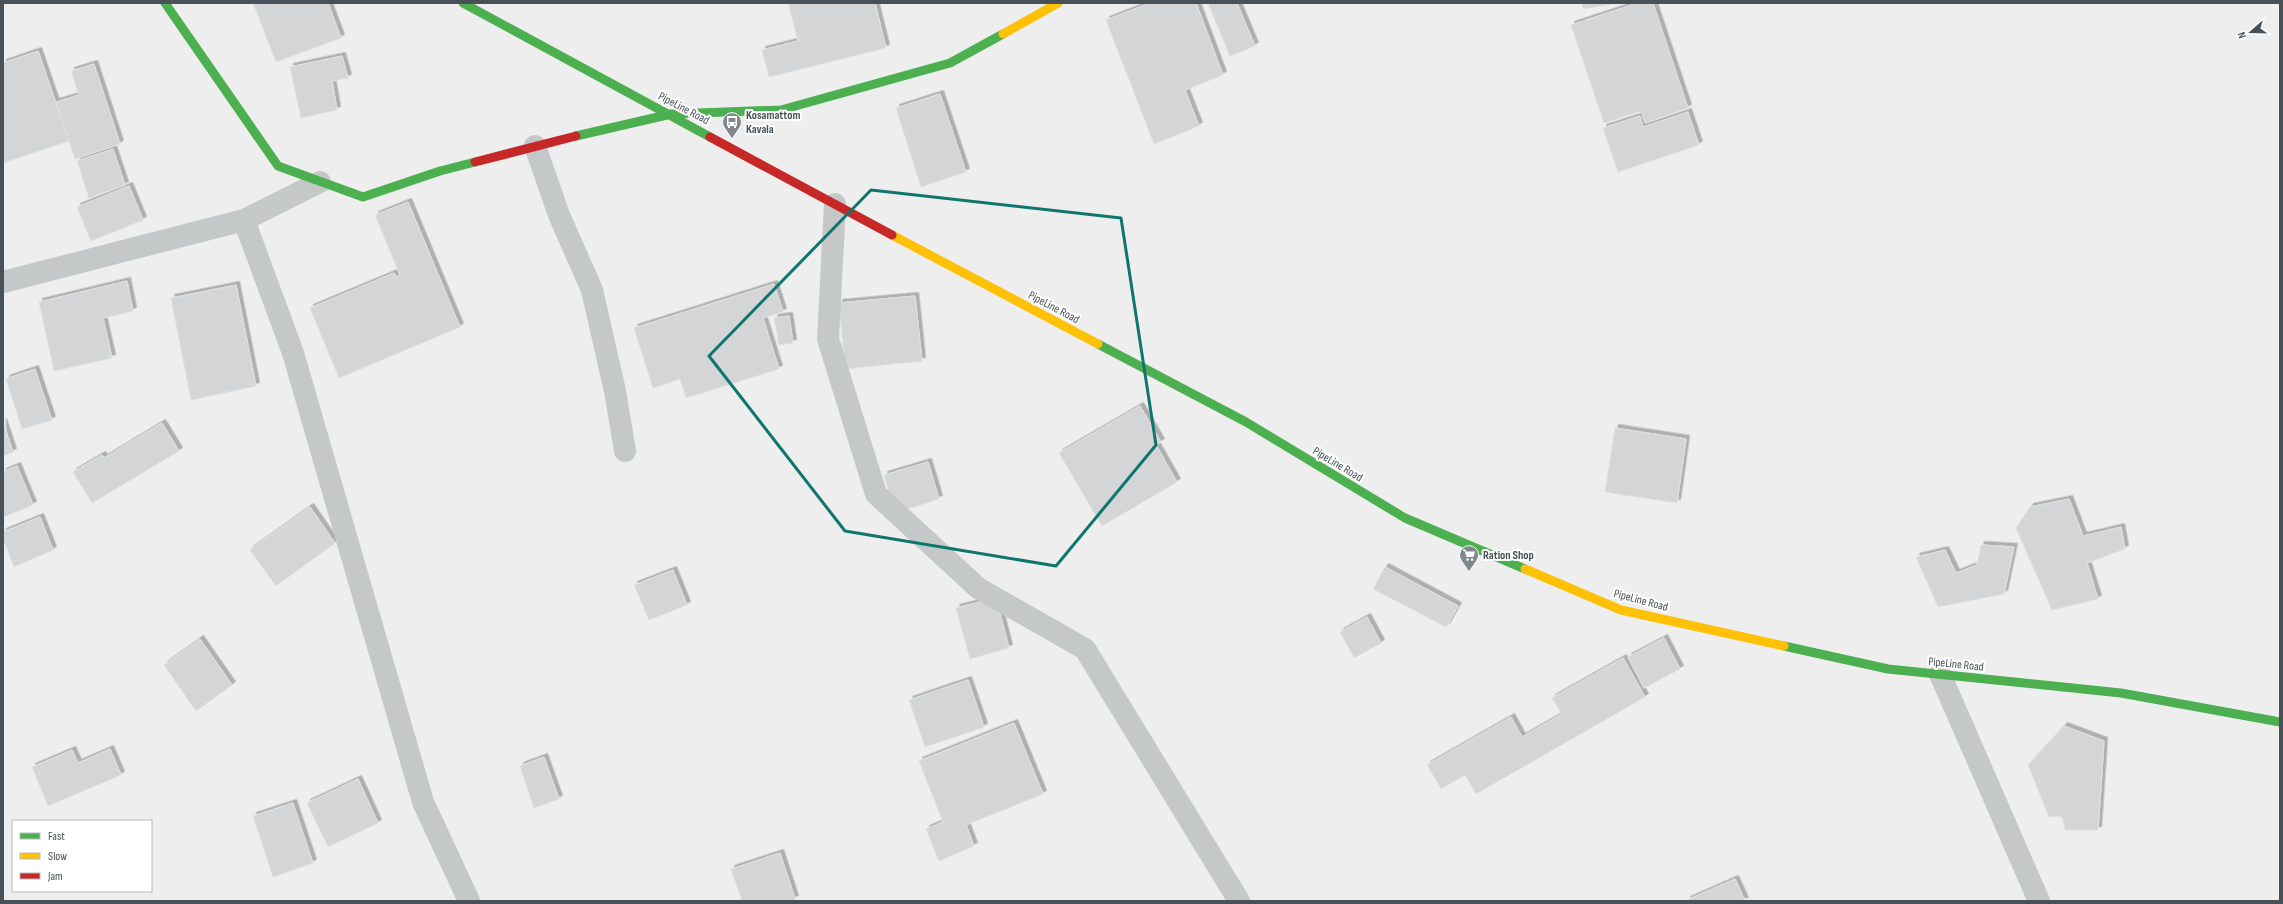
<svg xmlns="http://www.w3.org/2000/svg" width="2283" height="904" viewBox="0 0 2283 904" font-family="'Sofia Sans Condensed',sans-serif">
	<style>
		.building { fill: #d4d5d6; stroke: #dfe0e0; filter: url(#shadow) }
		.lines { fill: none; stroke-linecap: round; stroke-linejoin: round }
		.street { stroke: #c5c8c9; stroke-width: 22 }
		.fast { stroke: #4caf50; stroke-width: 9 }
		.slow { stroke: #ffc107; stroke-width: 9 }
		.jam { stroke: #c62828; stroke-width: 9 }
		.marked { fill: none; stroke: #0f766e; stroke-width: 3; stroke-linejoin: round }
		.labels { text-anchor: middle; stroke-width: 4; stroke-linejoin: round; paint-order: stroke }
		.street-label { font-size: 12px; fill: #475157; stroke: #fff }
		.poi-label { font-size: 12px; font-weight: bold; fill: #475157; stroke: #fff; text-anchor: start }
	</style>
	<defs>
		<filter id="shadow"><feDropShadow dx="3.5" dy="-3.5" stdDeviation="0" flood-color="#0004"/></filter>
	</defs>
	<rect width="100%" height="100%" fill="#eee"/>
	<path class="building" d="M253 3H328L341 38 276 62Z
		M788 3H875L886 48 769 77 762 50 798 41Z
		M1150 3H1196L1223 75 1185 90 1199 126 1154 144 1106 20Z
		M1208 3H1237L1255 46 1230 56Z
		M1582 3H1617L1583 9Z
		M1638 3H1653L1688 108 1645 123 1641 111 1604 123 1571 25Z
		M38 51 69 141 3 163V63Z
		M342 56 348 78 332 81 337 110 301 118 290 67Z
		M94 64 120 144 75 159 56 102 79 95 71 71Z
		M940 94 966 172 921 187 896 108Z
		M1688 112 1699 145 1618 172 1603 128 1640 116 1643 127Z
		M113 149 125 185 89 198 77 161Z
		M129 186 143 220 91 241 77 207Z
		M408 202 460 327 339 378 310 308 394 273 396 277 400 275 375 215Z
		M127 281 133 311 103 318 112 358 54 371 39 302Z
		M774 284 783 312 763 318 779 369 686 398 680 379 653 388 634 328Z
		M236 285 256 386 191 400 171 298Z
		M915 296 922 361 845 369 839 303Z
		M789 316 793 343 779 345 774 318Z
		M35 369 52 420 22 429 6 379Z
		M1140 406 1161 442 1156 445 1177 482 1102 526 1059 453Z
		M3 422 13 452 3 456Z
		M162 423 179 451 92 503 73 472 102 455 104 458Z
		M1615 428 1686 439 1677 503 1605 492Z
		M928 462 939 499 895 513 884 475Z
		M17 466 33 505 3 517V472Z
		M2069 499 2083 536 2121 527 2125 549 2087 563 2098 599 2052 610 2016 528 2030 507Z
		M310 507 335 543 276 586 250 550Z
		M40 517 53 550 14 567 3 539V532Z
		M1981 545 2014 547 2004 594 1938 607 1916 557 1945 550 1956 573 1977 565Z
		M1385 567 1458 606 1446 627 1373 589Z
		M673 570 687 605 649 620 634 585Z
		M996 598 1009 648 970 659 956 608Z
		M1367 617 1381 643 1354 658 1340 632Z
		M1664 638 1680 669 1644 688 1628 657Z
		M200 639 232 685 196 711 164 665Z
		M1623 658 1645 697 1476 794 1465 775 1441 789 1427 765 1511 717 1522 737 1562 714 1552 698Z
		M968 680 984 727 925 747 909 700Z
		M1014 723 1043 794 966 825 974 846 939 861 926 829 943 822 919 761Z
		M2064 726 2104 741 2098 830H2065L2062 816 2049 817 2028 765Z
		M110 749 121 775 48 806 32 767 72 750 78 763Z
		M544 757 559 799 534 808 520 766Z
		M358 779 378 823 328 847 307 803Z
		M293 803 313 863 273 877 253 816Z
		M780 853 795 899 787 901H742L731 869Z
		M1735 879 1745 901H1687V900Z"/>
	<g class="lines">
		<path class="street" d="M535 146 559 215 592 290 615 391 625 451
			M835 204 828 339 876 494 978 588 1085 649 1239 901
			M244 220 293 353 423 802 469 901
			M3 282 244 220 320 182
			M1940 674 2039 901"/>
		<path class="fast" d="M165 3 278 166 363 197 440 171 475 162
			M463 3 710 137
			M576 136 671 114 781 110 950 63 1003 34
			M1098 344 1246 422 1405 518 1525 569
			M1784 646 1888 669 2121 693 2280 722"/>
		<path class="slow" d="M1003 34 1058 3
			M892 235 1098 344
			M1525 569 1621 610 1784 646"/>
		<path class="jam" d="M710 137 892 235
			M475 162 576 136"/>
	</g>
	<path class="marked" d="M871 190 1121 218 1156 445 1056 566 845 531 709 356Z"/>
	<defs>
		<symbol id="bus-pin" viewBox="-11 -11 22 30"><path d="M0 17L-7.5 6A9.5 9.5 0 1 1 7.5 6Z" fill="#81888c" stroke="#fff"/><path d="M-5-6H5V4H4V6H2V4H-2V6H-4V4H-5ZM-3.5-4V0h7V-4ZM-3.5 1.2v1.5H-2V1.2ZM2 1.2v1.5H3.5V1.2Z" fill="#fff"/></symbol>
		<symbol id="supermarket-pin" viewBox="-11 -11 22 30"><path d="M0 17L-7.5 6A9.5 9.5 0 1 1 7.5 6Z" fill="#81888c" stroke="#fff"/><path d="M-6-5.5h2.5l.6 2H6L4.5 2H-2.5L-4.4-4H-6ZM-1.5 3.2a1.3 1.3 0 1 0 .1 0ZM3 3.2a1.3 1.3 0 1 0 .1 0Z" fill="#fff"/></symbol>
	</defs>
	<g fill-rule="evenodd">
		<use href="#bus-pin" x="721" y="111" width="22" height="30"/>
		<use href="#supermarket-pin" x="1458" y="544" width="22" height="30"/>
	</g>
	<g class="labels">
		<g class="street-label">
			<text transform="translate(684 108) rotate(28)" y="4">PipeLine Road</text>
			<text transform="translate(1054 307) rotate(28)" y="4">PipeLine Road</text>
			<text transform="translate(1338 464) rotate(31)" y="4">PipeLine Road</text>
			<text transform="translate(1641 600) rotate(15)" y="4">PipeLine Road</text>
			<text transform="translate(1956 664) rotate(6)" y="4">PipeLine Road</text>
		</g>
		<g class="poi-label">
			<text x="746" y="119">Kosamattom<tspan x="746" dy="14">Kavala</tspan></text>
			<text x="1483" y="559">Ration Shop</text>
		</g>
	</g>
	<rect width="2283" height="904" fill="none" stroke="#475157" stroke-width="8"/>
	<rect x="12" y="820" width="140" height="72" fill="#ffffff" stroke="#b5b9bc"/>
	<rect x="20" y="833" width="20" height="6" fill="#4caf50" stroke="#b5b9bc"/>
	<text x="48" y="840" font-size="12" fill="#475157">Fast</text>
	<rect x="20" y="853" width="20" height="6" fill="#ffc107" stroke="#b5b9bc"/>
	<text x="48" y="860" font-size="12" fill="#475157">Slow</text>
	<rect x="20" y="873" width="20" height="6" fill="#c62828" stroke="#b5b9bc"/>
	<text x="48" y="880" font-size="12" fill="#475157">Jam</text>
	<g transform="translate(2251 32) rotate(250)" stroke="#ffffff" stroke-width="3" paint-order="stroke">
	<path d="M0-3L7 15L0 10L-7 15Z" fill="#475157"/>
	<text y="-6" font-size="11" font-weight="bold" text-anchor="middle" fill="#475157">N</text>
	</g>
</svg>
